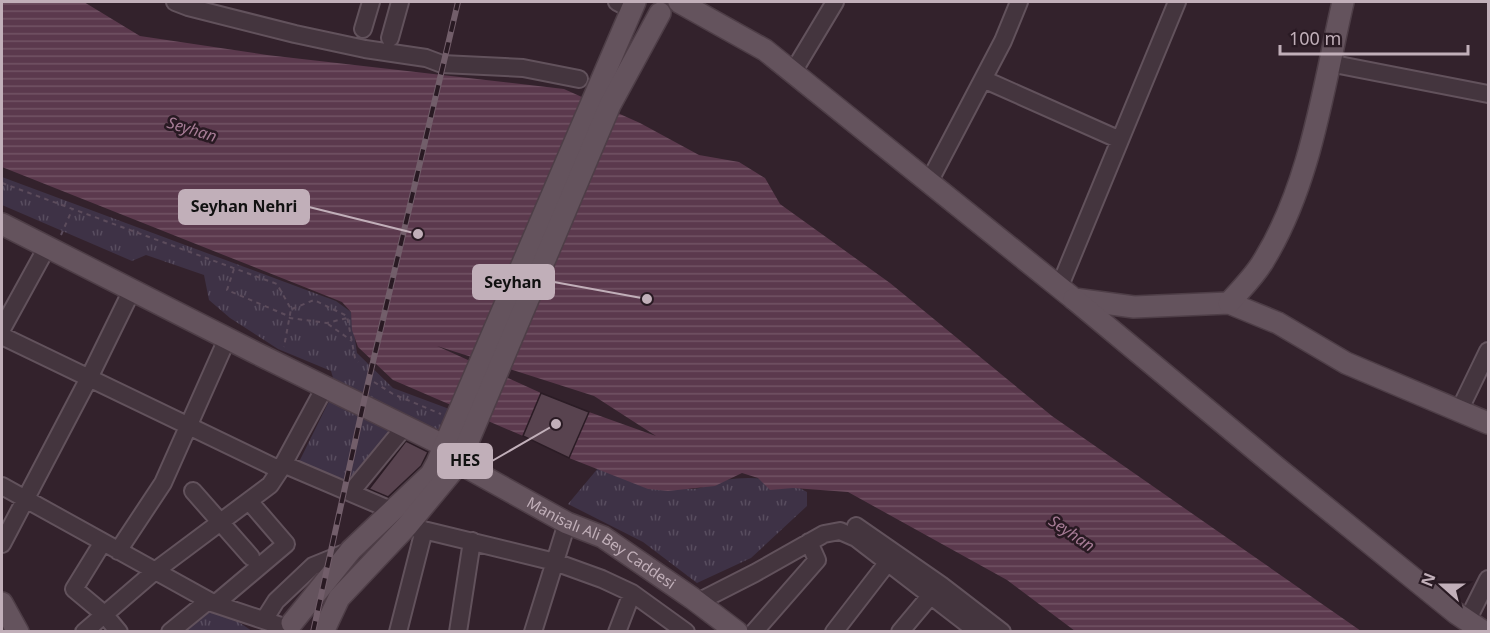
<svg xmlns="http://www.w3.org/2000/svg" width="1490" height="633" viewBox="0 0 1490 633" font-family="'Noto Sans',sans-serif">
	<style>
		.grass { fill: url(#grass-tufts) }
		.water { fill: url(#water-rules) }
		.building { fill: #58434f; stroke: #2b1c25; stroke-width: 1.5 }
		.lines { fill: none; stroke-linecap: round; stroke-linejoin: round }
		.minor-casing { stroke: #62525c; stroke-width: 20 }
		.major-casing { stroke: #4e3e47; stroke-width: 24 }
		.path { stroke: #5c4c5c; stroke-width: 2; stroke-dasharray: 4.5 4.5; stroke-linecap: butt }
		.minor { stroke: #44353e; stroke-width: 16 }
		.major { stroke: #64535d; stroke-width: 21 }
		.rail-casing { stroke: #725e6a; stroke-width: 6 }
		.rail { stroke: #291a23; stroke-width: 4; stroke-dasharray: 11; stroke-linecap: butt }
		.labels { text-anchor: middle; stroke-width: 5; stroke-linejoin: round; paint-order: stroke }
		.street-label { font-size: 15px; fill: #c1afb9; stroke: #291a23 }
		.water-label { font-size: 16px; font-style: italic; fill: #a67b95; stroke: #291a23 }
		.leader { fill: none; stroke: #c1afb9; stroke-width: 2 }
		.callout-dot { fill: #c1afb9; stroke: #291a23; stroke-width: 2 }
		.callout { fill: #c1afb9; stroke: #c1afb9; stroke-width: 2 }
		.callout-label { font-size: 16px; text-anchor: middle; font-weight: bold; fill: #111 }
	</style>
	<defs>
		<pattern id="grass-tufts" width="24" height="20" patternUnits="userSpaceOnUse" patternTransform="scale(1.5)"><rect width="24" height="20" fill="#3e3246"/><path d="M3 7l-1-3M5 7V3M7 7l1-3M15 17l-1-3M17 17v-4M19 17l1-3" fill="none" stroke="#584d5f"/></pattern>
		<pattern id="water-rules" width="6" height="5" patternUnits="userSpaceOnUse" patternTransform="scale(1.5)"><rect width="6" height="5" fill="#5b394d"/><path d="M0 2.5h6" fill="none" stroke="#715365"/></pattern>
	</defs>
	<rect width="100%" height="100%" fill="#33222c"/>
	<path class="grass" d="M2 177 336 301 351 312 357 353 393 388 452 410 439 434 334 381 331 371 278 349 230 318 209 300 204 275 146 255 132 261 2 205Z
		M333 393 394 429 356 491 296 468Z
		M599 467C628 475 659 487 689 489 701 490 714 482 725 480 752 475 783 479 807 492V506L751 558 697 583 643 542 568 504Z
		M209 602 252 631 174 632Z"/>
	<path class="water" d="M2 2H84L140 36 267 55 564 89 640 123 699 155 739 162 765 178 780 204 890 283 1052 416 1361 631H1075L1007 580 848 492 793 488 770 490 758 478 742 473 715 486 668 491 648 489 569 458 589 412 656 436 594 396 437 346 541 393 523 436 393 380 358 347 352 330 351 312 342 302 2 167Z"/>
	<path class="building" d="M541 393 589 412 569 458 523 436Z
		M406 441 428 452 421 466 388 497 369 489Z"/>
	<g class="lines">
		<defs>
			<path id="minor" d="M175 2 188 7 295 34 365 49 426 58 442 64 523 68 579 79
				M617 2 632 10
				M363 29 371 2
				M390 38 400 2
				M1329 63 1488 94
				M793 72 835 2
				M983 79 1120 140
				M929 182 1003 41 1019 2
				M1059 288 1177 2
				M2 329 47 247
				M2 336 280 470 325 387
				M1459 411 1488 351
				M283 464 391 510
				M2 486 215 604 287 628
				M193 491 251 557
				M351 492 406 425
				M407 526 555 562 602 579 632 593 686 632
				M856 526 941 585 1002 632
				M103 542 74 589 104 614 119 632
				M2 544 89 378 132 290
				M118 551 163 483 227 339
				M698 602 755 573 824 534 840 531 856 538 978 632
				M215 604 286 544 249 501
				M264 620 276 601 313 566 350 551
				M1467 621 1488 579
				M84 632 155 571 270 485 280 470
				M170 632 208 601
				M398 632 424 530
				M458 632 472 541
				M533 632 567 523
				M617 632 632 593
				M754 632 817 560 809 542
				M834 632 888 562
				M900 632 931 595"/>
			<g id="major">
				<path d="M679 2 765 50 1074 299 1134 307 1229 303 1278 323 1346 363 1488 423"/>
				<path id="s1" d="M2 224 256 353 445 446 459 463 567 523 603 537 692 598 737 632"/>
				<path d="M1074 299 1276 467 1456 613 1484 632"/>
				<path d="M1229 303C1241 289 1255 276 1264 260 1311 183 1323 88 1343 2"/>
				<path d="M2 603 18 632"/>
				<path d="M292 623 351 550 431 474 437 463 635 2"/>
				<path d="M324 630 339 598 407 526 459 463 610 105 660 13"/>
			</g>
		</defs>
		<use href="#minor" class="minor-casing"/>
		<use href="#major" class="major-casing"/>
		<path class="path" d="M2 183 277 284 291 309 284 347
			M61 235 72 210
			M234 269 227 290 286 315 290 318 327 323 347 318
			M292 309 314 300 347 316 355 358 358 362
			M328 324 352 341
			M374 382 393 394 441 414"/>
		<use href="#minor" class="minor"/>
		<use href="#major" class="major"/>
		<defs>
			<path id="rail" d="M313 632 368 383 458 2"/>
		</defs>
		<use href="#rail" class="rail-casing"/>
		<use href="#rail" class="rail"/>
	</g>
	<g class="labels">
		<g class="street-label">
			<text dy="5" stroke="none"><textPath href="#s1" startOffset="681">Manisalı Ali Bey Caddesi</textPath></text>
		</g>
		<g class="water-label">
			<text transform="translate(192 129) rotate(17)" y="6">Seyhan</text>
			<text transform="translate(1072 533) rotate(34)" y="6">Seyhan</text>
		</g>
	</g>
	<path class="leader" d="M418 234L309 207M647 299L554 282M556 424L492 461"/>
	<g class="callout-dot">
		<circle cx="418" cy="234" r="6"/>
		<circle cx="647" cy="299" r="6"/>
		<circle cx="556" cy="424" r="6"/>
	</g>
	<g class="callout">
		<rect x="179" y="190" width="130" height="34" rx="6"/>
		<rect x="473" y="265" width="81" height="34" rx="6"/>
		<rect x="438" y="444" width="54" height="34" rx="6"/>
	</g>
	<g class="callout-label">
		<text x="244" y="212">Seyhan Nehri</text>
		<text x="513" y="288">Seyhan</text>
		<text x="465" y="466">HES</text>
	</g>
	<rect width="1490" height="633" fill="none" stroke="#c1afb9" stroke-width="6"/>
	<g transform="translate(1442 585) rotate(291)" stroke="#291a23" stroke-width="4.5" paint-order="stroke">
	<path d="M0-4.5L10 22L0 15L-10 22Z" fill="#c1afb9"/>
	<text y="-9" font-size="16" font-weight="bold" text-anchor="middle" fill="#c1afb9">N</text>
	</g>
	<path d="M1280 45v9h188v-9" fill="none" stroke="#c1afb9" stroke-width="3"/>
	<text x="1289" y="45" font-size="18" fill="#c1afb9" stroke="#291a23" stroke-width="4.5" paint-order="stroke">100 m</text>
</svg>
